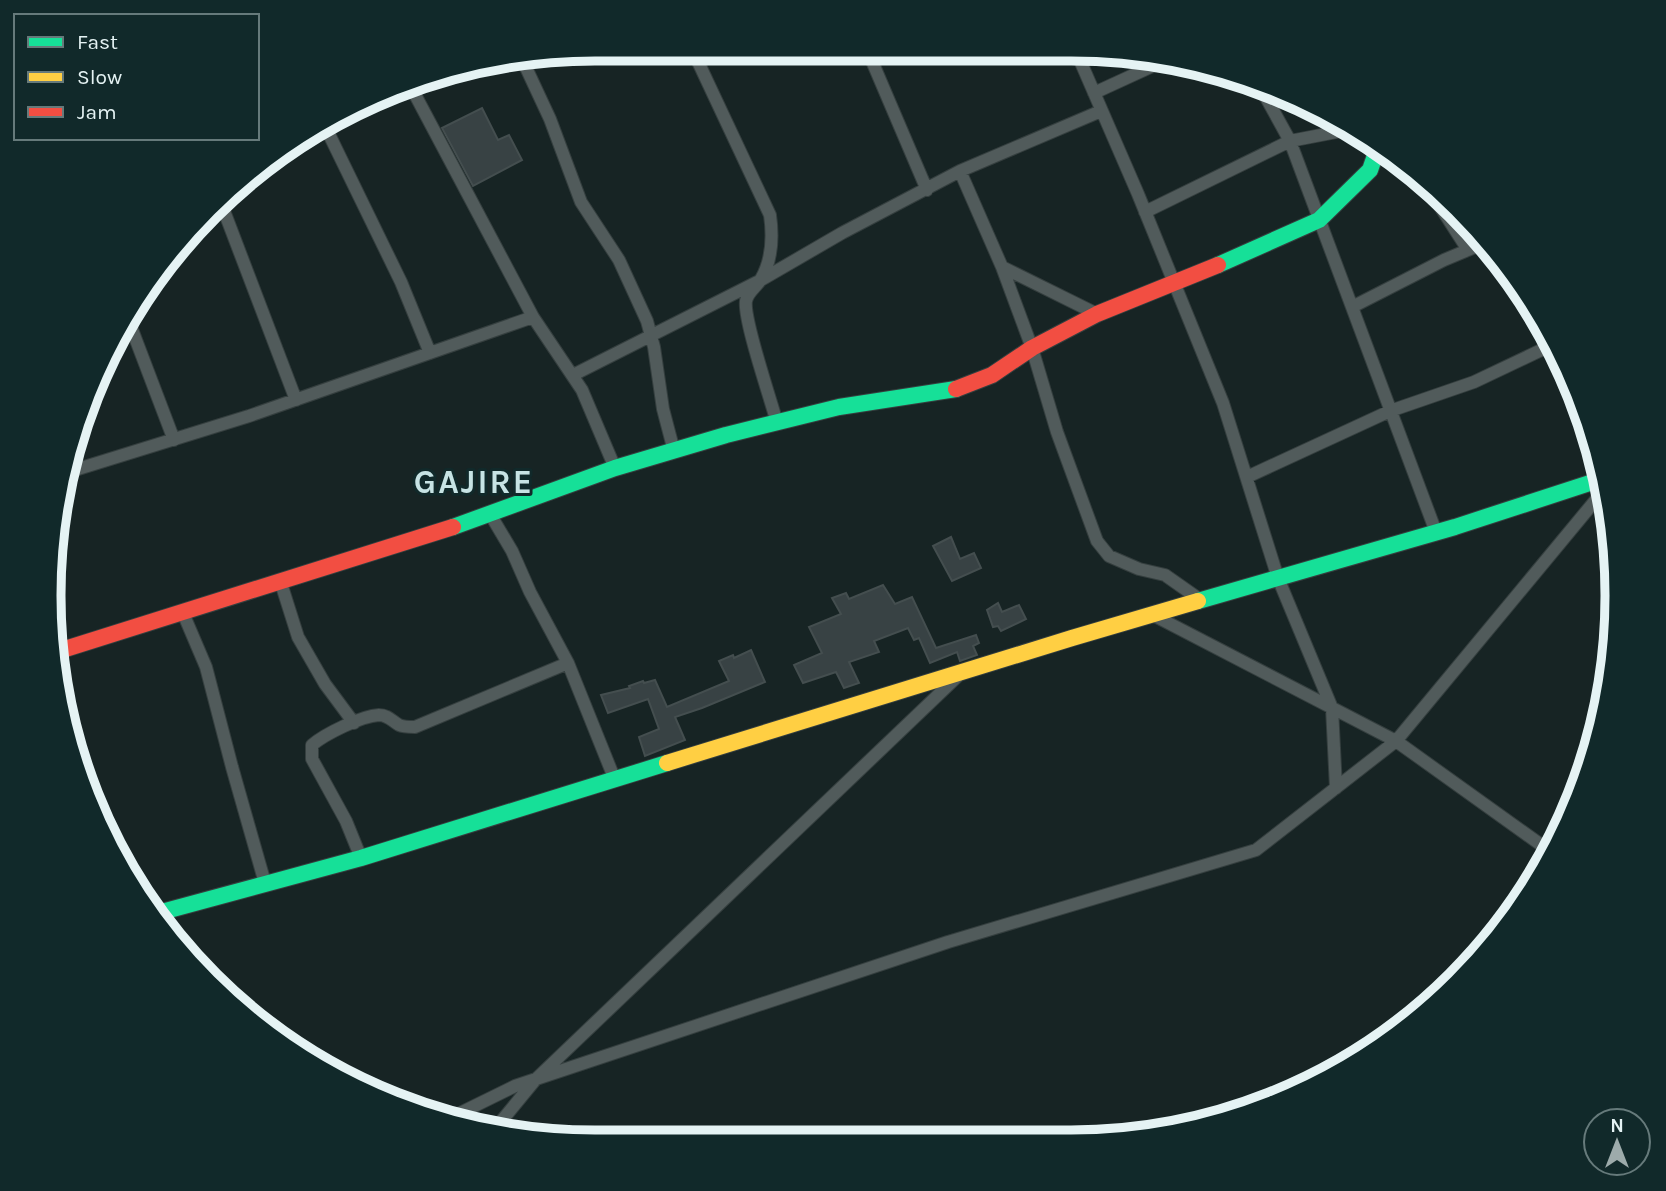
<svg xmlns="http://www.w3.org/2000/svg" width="1666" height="1191" viewBox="0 0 1666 1191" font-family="Karla,sans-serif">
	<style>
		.building { fill: #384244; stroke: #444e4f; stroke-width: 2 }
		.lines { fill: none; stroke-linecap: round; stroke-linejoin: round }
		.street-casing { stroke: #353f3f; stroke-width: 14 }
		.fast-casing { stroke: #353f3f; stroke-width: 18 }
		.slow-casing { stroke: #353f3f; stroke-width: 18 }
		.jam-casing { stroke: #353f3f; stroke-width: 18 }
		.street { stroke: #515b5b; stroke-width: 12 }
		.fast { stroke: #16e098; stroke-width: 16 }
		.slow { stroke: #ffcf43; stroke-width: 16 }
		.jam { stroke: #f24e42; stroke-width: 16 }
		.labels { text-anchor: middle; stroke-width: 6; stroke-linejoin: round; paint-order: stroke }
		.district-label { font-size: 33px; font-weight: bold; letter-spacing: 2px; fill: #c7e3e4; stroke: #11292a }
		.rim { fill: none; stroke: #e5f3f4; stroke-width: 9 }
	</style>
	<rect width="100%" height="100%" fill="#172424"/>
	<path class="building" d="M482 108 498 140 509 135 522 160 473 186 442 128Z
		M951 537 960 559 974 553 981 568 952 581 933 546Z
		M883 585 895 604 912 597 936 648 976 635 979 643 973 646 977 655 960 661 957 652 930 663 919 638 914 640 908 628 874 641 879 652 849 662 859 683 844 688 836 672 803 683 794 665 822 653 809 627 841 614 832 598 846 593 849 599Z
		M998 603 1002 612 1019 605 1026 619 1001 631 998 626 993 627 987 610Z
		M751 650 765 682 702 708 675 717 685 740 645 756 639 737 659 729 648 699 608 713 601 695 630 688 629 686 643 681 644 683 655 680 667 707 729 681 719 661 733 655 734 658Z"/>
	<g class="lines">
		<defs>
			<path id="street" d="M693 51 770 215C773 236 772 260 761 279 757 287 748 291 746 301 743 319 771 400 777 423
				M869 54 927 190
				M1079 58 1138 194 1223 403 1278 578 1332 708 1336 788
				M522 59 550 119 581 202 619 260 647 321 654 347 663 409 674 451
				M419 84 463 67
				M411 87 533 317 582 390 615 468
				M1263 92 1290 141 1436 532
				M1094 93 1168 59
				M325 126 401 282 430 353
				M960 171 1002 267 1032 348 1057 432 1097 541 1109 556 1139 569 1165 575 1202 601
				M1434 197 1468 250
				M221 203 296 400
				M1145 212 1290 141 1352 129
				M1002 267 1097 314
				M1352 307 1444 260 1487 242
				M128 319 174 440
				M573 375 761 280 842 233 960 171 1101 111
				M65 473 249 416 533 317
				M1247 477 1390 411 1474 382 1554 344
				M490 514 512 551 530 592 568 663 615 780
				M280 580 298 637 325 684 354 723
				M183 613 206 667 232 767 265 883
				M1153 615 1396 741 1551 852
				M361 858 346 821 312 759V745C325 734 361 716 379 715 388 715 392 721 399 725 403 727 410 727 415 727L568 663
				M446 1120 515 1086 536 1079 948 942 1256 850 1396 741 1604 490
				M494 1130 536 1079 959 675"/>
			<path id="fast" d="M1218 265 1319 220 1370 170 1377 150
				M453 527 615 468 726 435 839 407 956 389
				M1198 601 1455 527 1602 479
				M158 913 361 858 667 763"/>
			<path id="slow" d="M667 763 1072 638 1198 601"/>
			<path id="jam" d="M956 389 992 375 1032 348 1097 314 1218 265
				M54 649 62 650 453 527"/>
		</defs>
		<use href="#street" class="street-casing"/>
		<use href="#fast" class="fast-casing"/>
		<use href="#slow" class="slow-casing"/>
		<use href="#jam" class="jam-casing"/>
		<use href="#street" class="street"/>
		<use href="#fast" class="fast"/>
		<use href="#slow" class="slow"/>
		<use href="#jam" class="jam"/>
	</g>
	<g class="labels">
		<g class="district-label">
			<text x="474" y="493">GAJIRE</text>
		</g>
	</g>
	<path d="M0 0H1666V1191H0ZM595 61H1071A534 534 0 0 1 1605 595V596A534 534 0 0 1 1071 1130H595A534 534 0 0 1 61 596V595A534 534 0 0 1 595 61Z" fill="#11292a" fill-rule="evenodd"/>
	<path class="rim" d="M595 61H1071A534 534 0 0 1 1605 595V596A534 534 0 0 1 1071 1130H595A534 534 0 0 1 61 596V595A534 534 0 0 1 595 61Z"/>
	<rect x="14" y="14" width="245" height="126" fill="#11292a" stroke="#667a7b" stroke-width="2"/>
	<rect x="28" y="37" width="35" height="10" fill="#16e098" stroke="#667a7b" stroke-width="2"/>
	<text x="77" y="49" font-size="21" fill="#e5f3f4">Fast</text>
	<rect x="28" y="72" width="35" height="10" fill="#ffcf43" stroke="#667a7b" stroke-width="2"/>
	<text x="77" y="84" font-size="21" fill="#e5f3f4">Slow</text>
	<rect x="28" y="107" width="35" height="10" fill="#f24e42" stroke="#667a7b" stroke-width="2"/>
	<text x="77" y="119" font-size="21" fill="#e5f3f4">Jam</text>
	<g transform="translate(1617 1142)"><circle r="33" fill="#11292a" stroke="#667a7b" stroke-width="2"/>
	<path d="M0-5L12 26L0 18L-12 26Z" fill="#9dabab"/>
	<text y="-10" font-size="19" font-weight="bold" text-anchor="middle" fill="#e5f3f4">N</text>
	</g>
</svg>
